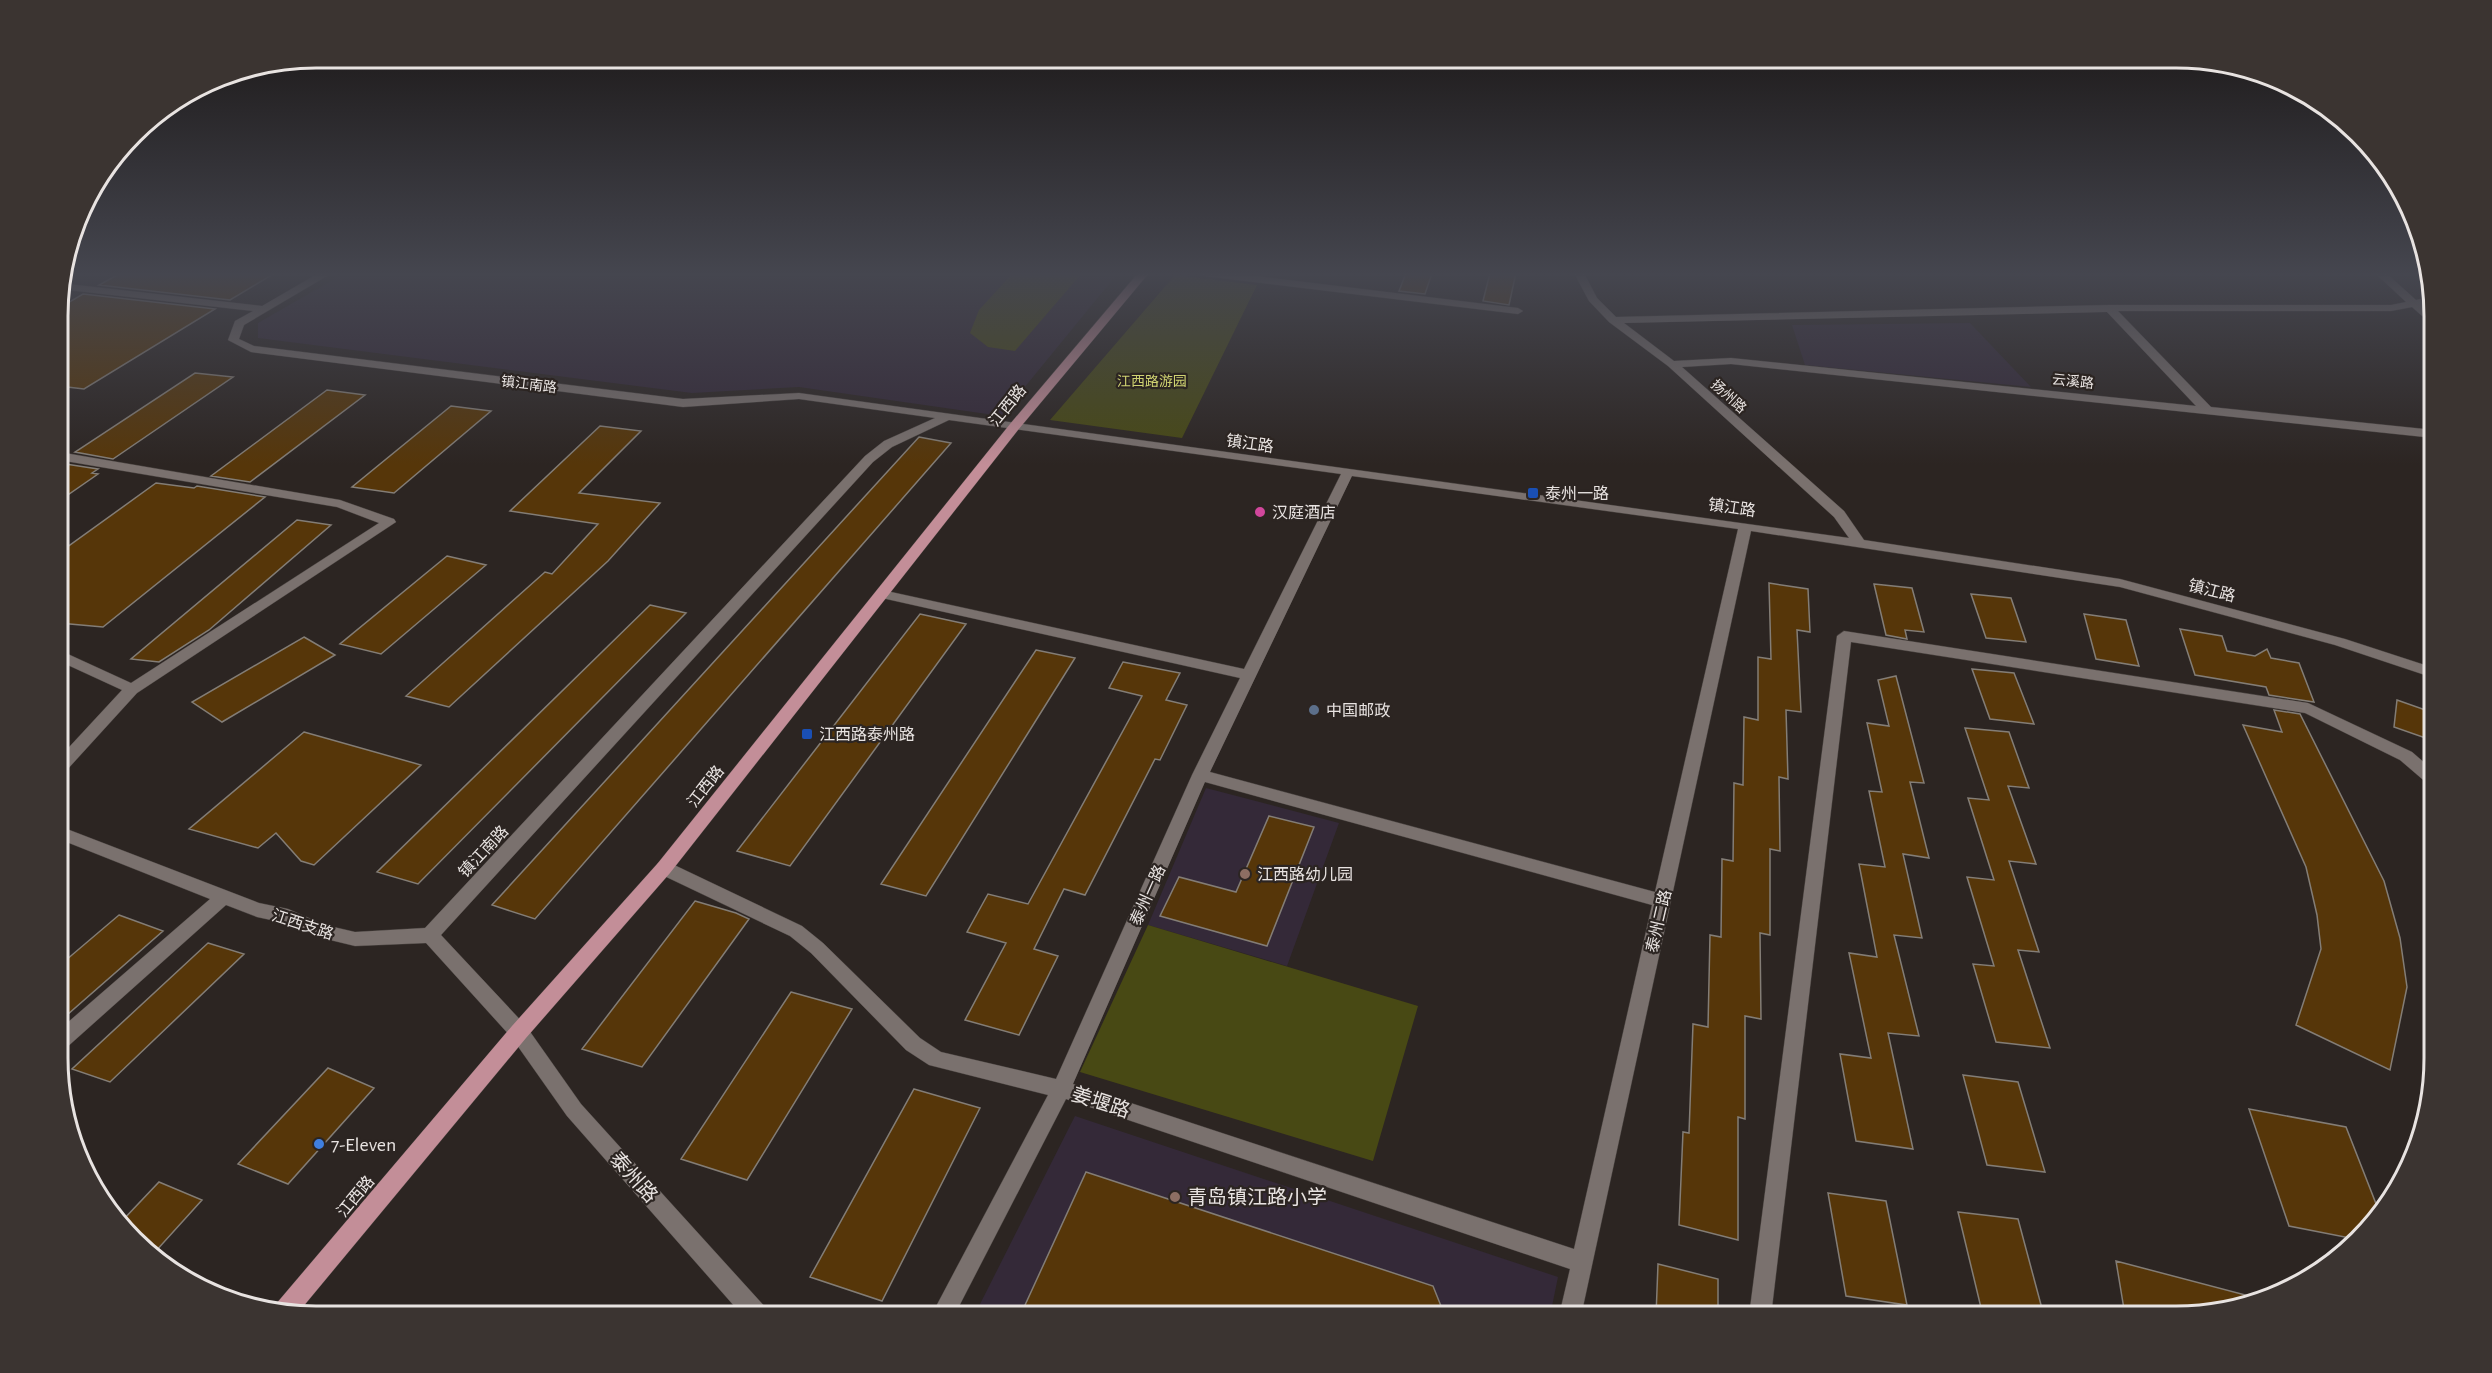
<svg xmlns="http://www.w3.org/2000/svg" width="2492" height="1373" viewBox="0 0 2492 1373" font-family="'Alegreya Sans','Noto Sans SC',sans-serif">
	<style>
		.education { fill: #342938 }
		.green { fill: #484914 }
		.building { fill: #563609; stroke: #837d76; stroke-width: 1.5 }
		.lines { fill: none; stroke-linecap: round; stroke-linejoin: round }
		.minor-casing { stroke: #47413e; stroke-width: 1 }
		.major-casing { stroke: #47413e; stroke-width: 1 }
		.minor { fill: #7a716e; fill-rule: evenodd }
		.major { fill: #c38e98; fill-rule: evenodd }
		.transit-dot { fill: #1a4fb4; stroke: #2c2522; stroke-width: 2 }
		.hotel-dot { fill: #d1479c; stroke: #2c2522; stroke-width: 2 }
		.service-dot { fill: #5c6f8a; stroke: #2c2522; stroke-width: 2 }
		.education-dot { fill: #8d6e63; stroke: #2c2522; stroke-width: 2 }
		.shop-dot { fill: #3f7fe0; stroke: #2c2522; stroke-width: 2 }
		.labels { text-anchor: middle; stroke-width: 4.5; stroke-linejoin: round; paint-order: stroke }
		.far-park-label { font-size: 14px; fill: #cfd271; stroke: #2c2522 }
		.far-street-label { font-size: 14px; fill: #e8e3e1; stroke: #2c2522 }
		.street-label { font-size: 16px; fill: #e8e3e1; stroke: #2c2522 }
		.poi-label { font-size: 16px; fill: #e8e3e1; stroke: #2c2522; text-anchor: start }
		.near-street-label { font-size: 20px; fill: #e8e3e1; stroke: #2c2522 }
		.near-poi-label { font-size: 20px; fill: #e8e3e1; stroke: #2c2522; text-anchor: start }
		.rim { fill: none; stroke: #e8e3e1; stroke-width: 3 }
	</style>
	<rect width="100%" height="100%" fill="#2c2522"/>
	<path class="education" d="M345 273H1118L1001 416 799 387 692 393 258 338V323Z
		M1970 323 2031 387 1805 365 1792 325Z
		M1206 788 1339 823 1287 966 1148 925Z
		M1075 1116 1558 1277 1550 1316H974Z"/>
	<path class="green" d="M1013 273H1082L1015 351 988 347 970 333 979 310Z
		M1175 275 1257 285 1182 438 1050 420Z
		M1148 925 1418 1006 1373 1161 1080 1072Z"/>
	<path class="building" d="M121 273H275L230 300 99 285Z
		M1406 273H1432L1425 294 1399 291Z
		M1490 273H1516L1509 305 1483 301Z
		M83 294 215 309 84 389 59 386V308Z
		M195 373 233 377 113 459 75 452Z
		M327 390 365 395 250 482 211 476Z
		M451 406 491 411 394 493 352 487Z
		M600 426 641 431 579 493 660 503 608 561 449 707 406 696 545 572 552 574 598 524 510 511Z
		M919 437 951 443 535 919 492 905Z
		M59 463 98 469 92 473 98 474 59 501Z
		M156 483 194 488 197 486 265 497 103 627 59 623V553Z
		M297 520 331 525 209 630 159 662 131 659Z
		M447 556 486 565 381 654 340 644Z
		M1769 583 1808 589 1810 632 1797 630 1801 712 1786 710 1788 779 1779 777 1780 851 1770 849V935L1760 933 1761 1019 1745 1016V1119L1738 1117V1240L1679 1225 1683 1132 1689 1133 1693 1024 1708 1027 1710 935 1721 937 1722 859 1733 861 1734 783 1743 785 1744 717 1758 720V657L1771 659Z
		M1874 584 1912 588 1924 632 1905 630 1907 639 1886 635Z
		M1971 594 2011 598 2026 642 1986 638Z
		M650 605 686 613 418 884 377 872Z
		M920 614 966 624 790 866 737 851Z
		M2084 614 2126 620 2139 666 2096 659Z
		M2180 629 2222 636 2227 651 2255 656 2267 649 2271 658 2299 663 2314 702 2269 695 2266 687 2195 675Z
		M304 637 335 655 222 722 192 702Z
		M1036 650 1075 658 926 896 881 884Z
		M1123 662 1180 673 1166 700 1187 705 1160 760 1155 759 1085 895 1064 889 1034 949 1058 956 1019 1035 965 1020 1006 943 967 932 988 894 1028 904 1142 696 1109 688Z
		M1972 669 2014 673 2034 724 1990 719Z
		M1896 676 1924 783 1910 782 1929 858 1903 854 1922 938 1894 935 1919 1036 1888 1033 1913 1149 1856 1141 1840 1054 1871 1058 1849 953 1877 957 1859 864 1885 867 1869 791 1882 792 1867 723 1889 726 1878 680Z
		M2397 700 2434 713V741L2394 727Z
		M2274 710 2300 714 2384 881 2400 938 2407 987 2390 1070 2296 1025 2321 949 2317 915 2306 867 2243 725 2282 732Z
		M1965 728 2009 732 2029 788 2008 786 2036 864 2009 861 2039 952 2018 950 2050 1048 1996 1042 1973 964 1994 966 1967 877 1994 880 1968 798 1989 800Z
		M304 732 421 765 314 865 301 861 276 833 258 848 189 829Z
		M1269 816 1314 827 1267 946 1160 916 1179 877 1236 892Z
		M695 901 736 913 749 919 642 1067 582 1049Z
		M119 915 163 931 59 1022V966Z
		M208 943 244 954 110 1082 72 1069Z
		M791 992 852 1009 747 1180 681 1159Z
		M328 1068 374 1088 288 1184 238 1164Z
		M1963 1075 2018 1082 2045 1172 1987 1165Z
		M914 1089 980 1108 882 1301 810 1277Z
		M2249 1109 2346 1127 2380 1214 2360 1240 2289 1226Z
		M1086 1172 1433 1286 1445 1316H1020Z
		M159 1182 202 1200 155 1252 122 1221Z
		M1828 1193 1886 1201 1907 1305 1846 1296Z
		M1958 1212 2018 1219 2044 1316H1983Z
		M2116 1261 2253 1297 2193 1315H2125Z
		M1658 1264 1718 1279V1316H1656Z"/>
	<g class="lines">
		<defs>
			<path id="minor" d="M319 273H332L244 325 239 339 254 346 683 399 799 393 1849 538 1834 517 1668 366 1609 322 1589 301 1574 273H1584L1597 298 1616 317 2109 305H2391L2406 302 2375 273H2386L2416 300 2434 296V302L2422 305 2434 316V324L2430 323 2412 307 2391 311H2118L2211 407 2434 430V438L1731 364 1682 367 1844 511 1864 540 2120 579 2345 639 2434 668V678L2335 645 2120 587 1751 531 1581 1316H1559L1570 1269 1066 1099 954 1316H931L1048 1095 929 1065 906 1050 811 953 790 936 658 873 655 868 658 863 664 861 670 863 802 926 823 943 920 1038 941 1052 1056 1079 1192 775 1240 678 882 598 875 594 882 590 1244 669 1341 474 949 420 892 447 873 462 441 935 526 1026 581 1104 766 1308 769 1316H743L567 1116 512 1038 426 943 355 946 322 938 285 923 257 917 226 905 66 1048 59 1050V1030L210 899 59 839V826L259 903 288 909 325 925 355 932 425 928 865 456 884 441 935 418 799 399 683 407 251 352 228 340 235 321 253 311 59 289V283L262 306ZM2107 312 2196 406 1731 358 1674 361 1624 323ZM1352 476 1738 529 1655 892 1210 772ZM1205 782 1652 905 1574 1249 1073 1084Z
				M1199 273H1231L1518 308 1523 311 1518 314 1204 276Z
				M59 452 340 500 394 519 396 522 137 693 65 772 59 774V758L122 690 59 661V650L131 683 379 523 337 507 59 460Z
				M1844 631 2308 703 2412 752 2434 771V786L2428 784 2400 760 2305 713 1851 642 1771 1316H1749L1837 636Z"/>
			<path id="major" d="M1138 273H1149L1018 430 670 873 526 1038 297 1314 273 1310 276 1304 512 1026 658 863 1010 424Z"/>
		</defs>
		<use href="#minor" class="minor-casing"/>
		<use href="#major" class="major-casing"/>
		<use href="#minor" class="minor"/>
		<use href="#major" class="major"/>
	</g>
	<linearGradient id="sky" x2="0" y2="1"><stop stop-color="#181413"/><stop offset="0.59" stop-color="#45464f"/><stop offset="1" stop-color="#45464f" stop-opacity="0"/></linearGradient>
	<rect width="2492" height="465" fill="url(#sky)"/>
	<g class="transit-dot">
		<rect x="1527" y="487" width="12" height="12" rx="3"/>
		<rect x="801" y="728" width="12" height="12" rx="3"/>
	</g>
	<circle class="hotel-dot" cx="1260" cy="512" r="6"/>
	<circle class="service-dot" cx="1314" cy="710" r="6"/>
	<g class="education-dot">
		<circle cx="1245" cy="874" r="6"/>
		<circle cx="1175" cy="1197" r="6"/>
	</g>
	<circle class="shop-dot" cx="319" cy="1144" r="6"/>
	<g class="labels">
		<g class="far-park-label">
			<text x="1152" y="386">江西路游园</text>
		</g>
		<g class="far-street-label">
			<text transform="translate(2073 381) rotate(6)" y="5">云溪路</text>
			<text transform="translate(529 384) rotate(7)" y="5">镇江南路</text>
			<text transform="translate(1729 396) rotate(42)" y="5">扬州路</text>
		</g>
		<g class="street-label">
			<text transform="translate(1007 405) rotate(-51)" y="6">江西路</text>
			<text transform="translate(1250 443) rotate(8)" y="6">镇江路</text>
			<text transform="translate(1732 507) rotate(8)" y="6">镇江路</text>
			<text transform="translate(2212 590) rotate(14)" y="6">镇江路</text>
			<text transform="translate(705 786) rotate(-52)" y="6">江西路</text>
			<text transform="translate(483 851) rotate(-47)" y="6">镇江南路</text>
			<text transform="translate(1147 895) rotate(-66)" y="6">泰州一路</text>
			<text transform="translate(1658 921) rotate(-77)" y="6">泰州二路</text>
			<text transform="translate(303 924) rotate(18)" y="6">江西支路</text>
			<text transform="translate(355 1196) rotate(-50)" y="6">江西路</text>
		</g>
		<g class="poi-label">
			<text x="1545" y="499">泰州一路</text>
			<text x="1272" y="518">汉庭酒店</text>
			<text x="1326" y="716">中国邮政</text>
			<text x="819" y="740">江西路泰州路</text>
			<text x="1257" y="880">江西路幼儿园</text>
		</g>
		<g class="near-street-label">
			<text transform="translate(1101 1102) rotate(18)" y="7">姜堰路</text>
			<text transform="translate(634 1177) rotate(48)" y="7">泰州路</text>
		</g>
		<g class="near-poi-label">
			<text x="331" y="1151">7-Eleven</text>
			<text x="1187" y="1204">青岛镇江路小学</text>
		</g>
	</g>
	<path d="M0 0H2492V1373H0ZM316 68H2176A248 248 0 0 1 2424 316V1058A248 248 0 0 1 2176 1306H316A248 248 0 0 1 68 1058V316A248 248 0 0 1 316 68Z" fill="#3b3431" fill-rule="evenodd"/>
	<path class="rim" d="M316 68H2176A248 248 0 0 1 2424 316V1058A248 248 0 0 1 2176 1306H316A248 248 0 0 1 68 1058V316A248 248 0 0 1 316 68Z"/>
</svg>
